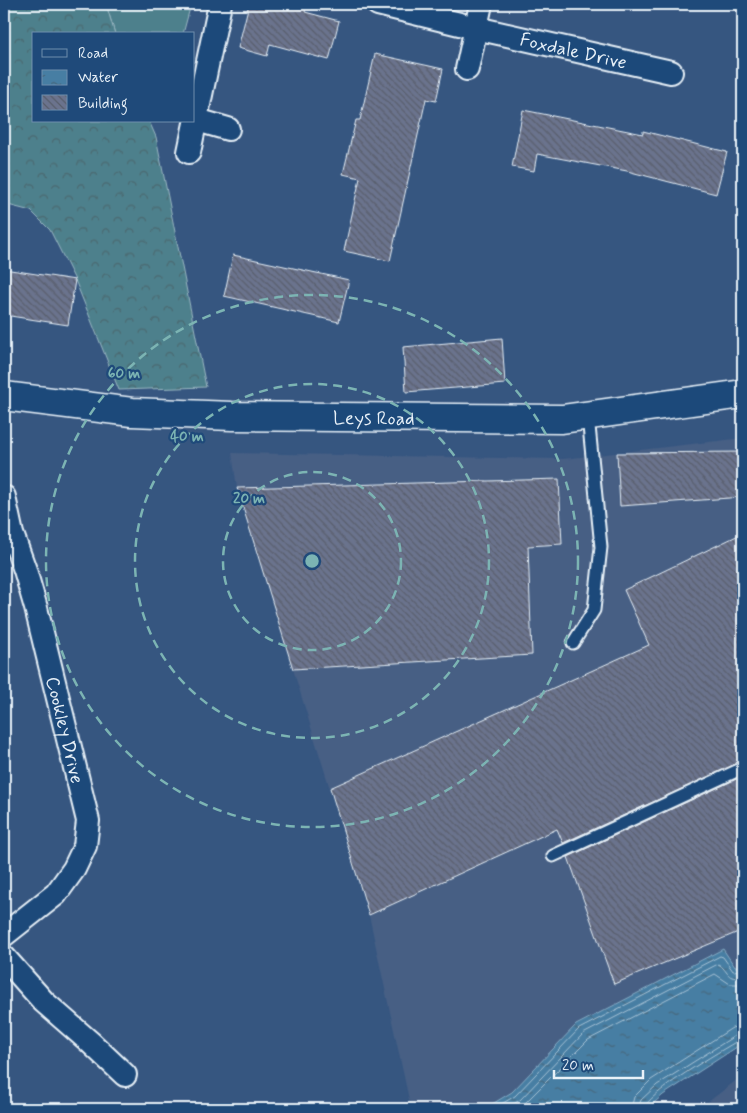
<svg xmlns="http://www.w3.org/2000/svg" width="747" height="1113" viewBox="0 0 747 1113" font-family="Mynerve,sans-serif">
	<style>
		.built { fill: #465f84 }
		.grass { fill: #4e808c; stroke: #9bb8c2 }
		.forest { fill: url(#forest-crowns); stroke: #9bb8c2 }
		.water { fill: url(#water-ripples); stroke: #87acc5 }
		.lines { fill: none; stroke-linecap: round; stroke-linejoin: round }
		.shore { stroke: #a8c3d6; stroke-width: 1 }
		.building { fill: url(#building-back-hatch); stroke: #e8f1f8 }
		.service-casing { stroke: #e8f1f8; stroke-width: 15 }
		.minor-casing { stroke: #e8f1f8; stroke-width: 26 }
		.secondary-casing { stroke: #e8f1f8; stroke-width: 31 }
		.service { stroke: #1f4a7a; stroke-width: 11 }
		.minor { stroke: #1f4a7a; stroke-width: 22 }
		.secondary { stroke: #1f4a7a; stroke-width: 28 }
		.ring { fill: none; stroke: #7cb4b3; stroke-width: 2.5; stroke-dasharray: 9 6 }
		.labels { text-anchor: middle; stroke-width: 4.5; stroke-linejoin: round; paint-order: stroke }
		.street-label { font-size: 19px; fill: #e8f1f8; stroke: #1f4a7a }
		.centre { fill: #7cb4b3; stroke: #1f4a7a; stroke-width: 2.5 }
		.ring-label { font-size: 15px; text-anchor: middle; font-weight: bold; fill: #7cb4b3; stroke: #1f4a7a; stroke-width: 4.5; stroke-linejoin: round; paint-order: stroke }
	</style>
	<defs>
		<pattern id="forest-crowns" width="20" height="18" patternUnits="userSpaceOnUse" patternTransform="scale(1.25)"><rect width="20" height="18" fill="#4e808c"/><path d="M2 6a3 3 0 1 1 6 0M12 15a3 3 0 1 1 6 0" fill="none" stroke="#4a676e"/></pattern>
		<pattern id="water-ripples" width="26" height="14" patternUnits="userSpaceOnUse" patternTransform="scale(1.25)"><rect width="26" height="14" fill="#477ea3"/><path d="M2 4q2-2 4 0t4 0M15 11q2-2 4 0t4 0" fill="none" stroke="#47667b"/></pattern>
		<pattern id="building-back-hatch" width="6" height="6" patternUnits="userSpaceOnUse" patternTransform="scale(1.25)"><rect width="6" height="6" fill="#6b738d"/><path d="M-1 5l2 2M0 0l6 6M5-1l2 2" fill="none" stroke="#585e6c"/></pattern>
	</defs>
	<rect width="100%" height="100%" fill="#365680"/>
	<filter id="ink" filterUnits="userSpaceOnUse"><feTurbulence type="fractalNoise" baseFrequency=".02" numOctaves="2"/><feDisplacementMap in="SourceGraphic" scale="10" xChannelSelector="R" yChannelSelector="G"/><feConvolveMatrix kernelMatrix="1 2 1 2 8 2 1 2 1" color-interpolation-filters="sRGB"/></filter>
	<g filter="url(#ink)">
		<path class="built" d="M743 438V965L736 967 723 949 576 1025 512 1092 484 1109H411L369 915 237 488 232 453 563 459Z
			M743 1076V1109H699L738 1079Z"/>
		<path class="grass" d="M106 4H191L183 34H115Z"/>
		<path class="forest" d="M4 4H106L115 34H34V121H149L156 137 206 387 119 390 75 280 50 230 31 211 4 204Z"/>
		<path class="water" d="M723 949 735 967 743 965V1043L663 1095 647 1109H484L512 1092 576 1025Z"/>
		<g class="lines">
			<path class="shore" d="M493 1109 515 1096 579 1029 720 956 723 957 733 971 743 970
				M505 1109 520 1100 583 1034 718 964C729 970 726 982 743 976
				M519 1109 588 1040 715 974 730 984H743
				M631 1109 634 1097 651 1080 732 1028 743 1025
				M638 1109 641 1100 657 1085 736 1035 743 1033
				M644 1109C646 1094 722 1050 739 1040L743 1039"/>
		</g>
		<path class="building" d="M249 4H307L305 12 339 21 329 60 270 44 267 56 238 48Z
			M375 54 443 69 436 101 426 99 390 261 344 251 360 178 343 174 356 120H360Z
			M523 110 643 134V131L727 152 716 194 627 171 537 154 534 171 512 167Z
			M233 255 349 280 339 322 224 296Z
			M4 269 75 280 68 325 4 315Z
			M502 338 505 384 406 392 403 347Z
			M743 452V497L620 506 617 453Z
			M559 479 562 544 528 546 532 655 293 669 237 488Z
			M743 533V761L563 843 557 829 369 915 330 788 649 645 624 590Z
			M743 776V930L614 984 568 857Z"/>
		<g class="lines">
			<defs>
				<path id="service" d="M573 643 594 610 601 547 588 416
					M553 856 743 768"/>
				<g id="minor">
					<path id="s1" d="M378 4 476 28 671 72"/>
					<path d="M467 69 481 4"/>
					<path d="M197 120 228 129"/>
					<path d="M189 152 220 4"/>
					<path id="s2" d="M4 497 12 534 25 570 36 608 88 821 85 846 74 869 56 894 4 935"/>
					<path d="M4 957 44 1002 91 1043 125 1075"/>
				</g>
				<g id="secondary">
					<path id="s3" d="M4 396 132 412 232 416 562 419 743 394"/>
				</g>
			</defs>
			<use href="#service" class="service-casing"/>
			<use href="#minor" class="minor-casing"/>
			<use href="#secondary" class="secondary-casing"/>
			<use href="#service" class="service"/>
			<use href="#minor" class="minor"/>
			<use href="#secondary" class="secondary"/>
		</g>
	</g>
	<g class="ring">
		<circle cx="312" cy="561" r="89"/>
		<circle cx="312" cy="561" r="177"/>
		<circle cx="312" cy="561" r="266"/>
	</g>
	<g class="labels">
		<g class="street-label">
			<text dy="7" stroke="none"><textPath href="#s1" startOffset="201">Foxdale Drive</textPath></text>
			<text dy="7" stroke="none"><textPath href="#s3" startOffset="371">Leys Road</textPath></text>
			<text dy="7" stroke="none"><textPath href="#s2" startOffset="241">Cookley Drive</textPath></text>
		</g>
	</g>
	<circle cx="312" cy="561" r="8" class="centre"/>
	<g class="ring-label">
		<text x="124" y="378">60 m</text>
		<text x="187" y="441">40 m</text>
		<text x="249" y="503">20 m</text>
	</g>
	<rect width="747" height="1113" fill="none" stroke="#1f4a7a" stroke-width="20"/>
	<rect x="10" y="10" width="727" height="1093" fill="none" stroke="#e8f1f8" stroke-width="2" filter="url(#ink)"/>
	<rect x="32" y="32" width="162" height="90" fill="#1f4a7a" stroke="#6f8dac"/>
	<rect x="42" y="49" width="25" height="8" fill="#1f4a7a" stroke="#6f8dac"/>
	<text x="78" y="58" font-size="15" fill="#e8f1f8">Road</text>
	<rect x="42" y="70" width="25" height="15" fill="url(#water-ripples)" stroke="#6f8dac"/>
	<text x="78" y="82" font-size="15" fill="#e8f1f8">Water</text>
	<rect x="42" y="95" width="25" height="15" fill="url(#building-back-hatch)" stroke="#6f8dac"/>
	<text x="78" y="108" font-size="15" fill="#e8f1f8">Building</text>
	<path d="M554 1070v8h89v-8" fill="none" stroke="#e8f1f8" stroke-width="2.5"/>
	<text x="562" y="1070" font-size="15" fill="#e8f1f8" stroke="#1f4a7a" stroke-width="4" paint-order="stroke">20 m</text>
</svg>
